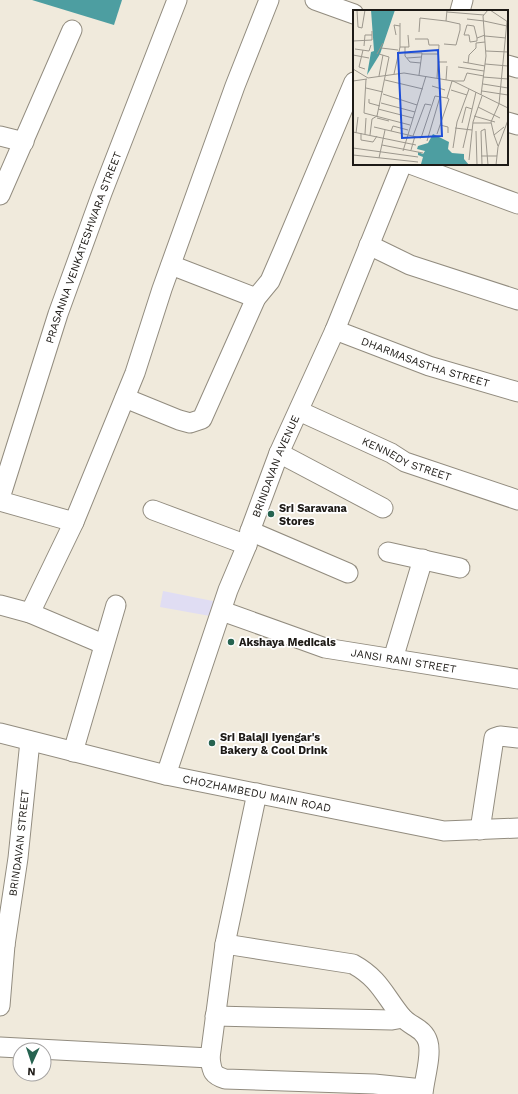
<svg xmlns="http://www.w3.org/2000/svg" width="518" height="1094" viewBox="0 0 518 1094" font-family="'Work Sans',sans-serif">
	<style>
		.commercial { fill: #e0ddf3 }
		.water { fill: #4d9ea1 }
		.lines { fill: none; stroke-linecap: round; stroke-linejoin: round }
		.minor-casing { stroke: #928c7f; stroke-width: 21 }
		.minor { stroke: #fff; stroke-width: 19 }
		.poi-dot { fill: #266350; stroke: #fff; stroke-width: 1.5 }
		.labels { text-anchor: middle; stroke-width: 3.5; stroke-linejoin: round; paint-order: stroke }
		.street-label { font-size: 11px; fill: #1d1a16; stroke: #fff }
		.poi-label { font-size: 11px; font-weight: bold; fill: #1d1a16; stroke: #fff; text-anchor: start }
		.inset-road { fill: none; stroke: #9c978d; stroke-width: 1 }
		.view { fill: #1d4ed8; fill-opacity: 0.15; stroke: #1d4ed8; stroke-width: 2 }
		.inset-edge { fill: none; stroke: #1d1a16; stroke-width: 2 }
	</style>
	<rect width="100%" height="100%" fill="#f0eadc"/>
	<path class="commercial" d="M163 591 213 601 210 616 160 607Z"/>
	<path class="water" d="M32 0H122L114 25Z"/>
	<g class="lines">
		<defs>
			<g id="minor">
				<path d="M315 0 354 14"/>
				<path d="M460 11 463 0"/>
				<path d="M507 65 518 68"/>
				<path d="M507 122 518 125"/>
				<path d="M0 136 24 142"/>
				<path d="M410 164 518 204"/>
				<path d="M0 195 72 30"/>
				<path d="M369 245 410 265 518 300"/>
				<path d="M171 265 256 298"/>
				<path id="s1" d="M335 330 429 366 518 392"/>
				<path d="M125 398 179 420 190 423 202 419 256 298 270 281 283 251 354 82"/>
				<path id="s2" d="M299 411 391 453 405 462 518 500"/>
				<path d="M279 453 383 508"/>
				<path id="s3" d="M0 498 58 314 102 193 177 0"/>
				<path d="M0 501 74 522 135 373 162 289 235 86 269 0"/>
				<path d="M153 510 247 545"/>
				<path d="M250 531 348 573"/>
				<path d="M388 552 460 568"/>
				<path d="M0 605 30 613 103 644"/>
				<path id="s4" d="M222 611 325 648 518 679"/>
				<path d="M30 613 74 522"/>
				<path d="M393 659 423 559"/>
				<path id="s5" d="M0 733 166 775 444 831 518 828"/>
				<path d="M73 752 116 605"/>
				<path id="s6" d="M166 775 228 590 247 545 250 531 279 453 335 330 402 164"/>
				<path d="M257 793 225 944 210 1058C212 1071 212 1075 225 1079L374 1084 423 1089"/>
				<path d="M480 830 494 738 500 736 518 738"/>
				<path id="s7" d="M0 944 5 945 18 858 30 741"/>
				<path d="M225 944 353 964C380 979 384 995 402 1017 411 1027 424 1028 428 1042 432 1055 424 1080 423 1094"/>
				<path d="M0 1006 5 945"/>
				<path d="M215 1016 392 1020 403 1018"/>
				<path d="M0 1047 210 1058"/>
			</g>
		</defs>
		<use href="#minor" class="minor-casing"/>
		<use href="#minor" class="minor"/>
	</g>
	<g class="poi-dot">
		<circle cx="271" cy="514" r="4"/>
		<circle cx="231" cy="642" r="4"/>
		<circle cx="212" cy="743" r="4"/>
	</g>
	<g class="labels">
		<g class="street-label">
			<text dy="4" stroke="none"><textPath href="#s3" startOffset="264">PRASANNA VENKATESHWARA STREET</textPath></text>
			<text dy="4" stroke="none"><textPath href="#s1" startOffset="96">DHARMASASTHA STREET</textPath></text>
			<text dy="4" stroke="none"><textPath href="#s2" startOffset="118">KENNEDY STREET</textPath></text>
			<text dy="4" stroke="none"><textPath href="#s6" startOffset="328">BRINDAVAN AVENUE</textPath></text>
			<text dy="4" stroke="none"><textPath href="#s4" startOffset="189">JANSI RANI STREET</textPath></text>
			<text dy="4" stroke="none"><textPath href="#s5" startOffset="264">CHOZHAMBEDU MAIN ROAD</textPath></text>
			<text dy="4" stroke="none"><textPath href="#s7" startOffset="108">BRINDAVAN STREET</textPath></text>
		</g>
		<g class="poi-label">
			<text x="279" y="512">Sri Saravana<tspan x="279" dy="13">Stores</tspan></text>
			<text x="239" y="646">Akshaya Medicals</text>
			<text x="220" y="741">Sri Balaji Iyengar's<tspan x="220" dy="13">Bakery &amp; Cool Drink</tspan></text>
		</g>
	</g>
	<g transform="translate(353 10)">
		<rect width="155" height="155" fill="#f0eadc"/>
		<path d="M18 0H42L27 44 14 65 18 42 21 41ZM80 124 96 132 95 139 99 143 111 144V149L116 155 68 154 70 147 65 145V142L70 144 72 141 64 139 65 136 75 133Z" fill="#4d9ea1"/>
		<path class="inset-road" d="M4 0 5 17 9 18 12 0M137 0 155 12M94 2 131 5M114 9 131 11M131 11 154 16M66 22 67 8 93 11 94 0M43 25 41 15 47 16M132 26 153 28M124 28 121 16 114 15 111 25H116L117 32 124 31V28L132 25M62 29H75L76 35H86L85 52M0 31 19 30V21M91 34 103 35 107 20V14L93 11M11 36 12 25H19M47 37H52V46L57 52 68 53M52 37H56L55 25M28 38 45 40M2 39 16 41 18 35M10 40 6 57 12 59M133 41 155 42M52 43H69L66 65M24 44 30 33M69 44H85M0 45 16 48M54 48 68 47M110 52 132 56M115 53 116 45 123 38V33L132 32M132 54 155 56M105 57 131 61M0 59 15 68 51 63 100 71 155 98M41 64 47 37V13M26 66 30 45M130 67 155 69M84 68 85 52H94M13 69 11 103 57 115M32 70 70 79M93 70 94 56M0 71 14 69M130 74 155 78M79 76 92 80M13 78 30 82M98 80 114 85M129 81 155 85M30 84 64 95M128 85 133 46 130 6 135 0M94 88 99 71H111L114 63 131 66M16 89V93L27 96M28 93 62 102M125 97 147 108M25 99 60 108M24 106 36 47 26 44M121 106 142 112M24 108 36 111M109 113 113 97 119 99M120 113H138M87 115 95 117V123M21 117 68 128 82 86 94 88M102 118 119 120M38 121 40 116 55 120M123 121 124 155M0 122 63 135M3 123 5 107M8 123V130L20 132 24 126M12 124 13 108M84 124 96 89 94 88M17 125 19 109 24 106M141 125 138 112 146 94 154 11M60 126 72 94 78 95M74 131 87 87M29 135 70 143M145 136 141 125 151 117M0 138 65 147M100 138 104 112 116 79M110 138 123 82M58 140 62 126M50 141 73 66M0 145 65 152M128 146H144M26 148 32 120M116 150 120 112 129 86M129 155 128 121 132 119 135 155M143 155 145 137 155 110"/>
		<path class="view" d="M85 40 89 126 49 128 45 43Z"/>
		<rect width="155" height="155" class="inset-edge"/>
	</g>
	<g transform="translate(32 1062) rotate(183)"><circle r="19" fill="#ffffff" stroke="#a5a3a2"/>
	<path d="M0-3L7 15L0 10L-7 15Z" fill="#266350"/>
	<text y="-6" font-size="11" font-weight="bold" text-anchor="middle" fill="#1d1a16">N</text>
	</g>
</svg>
